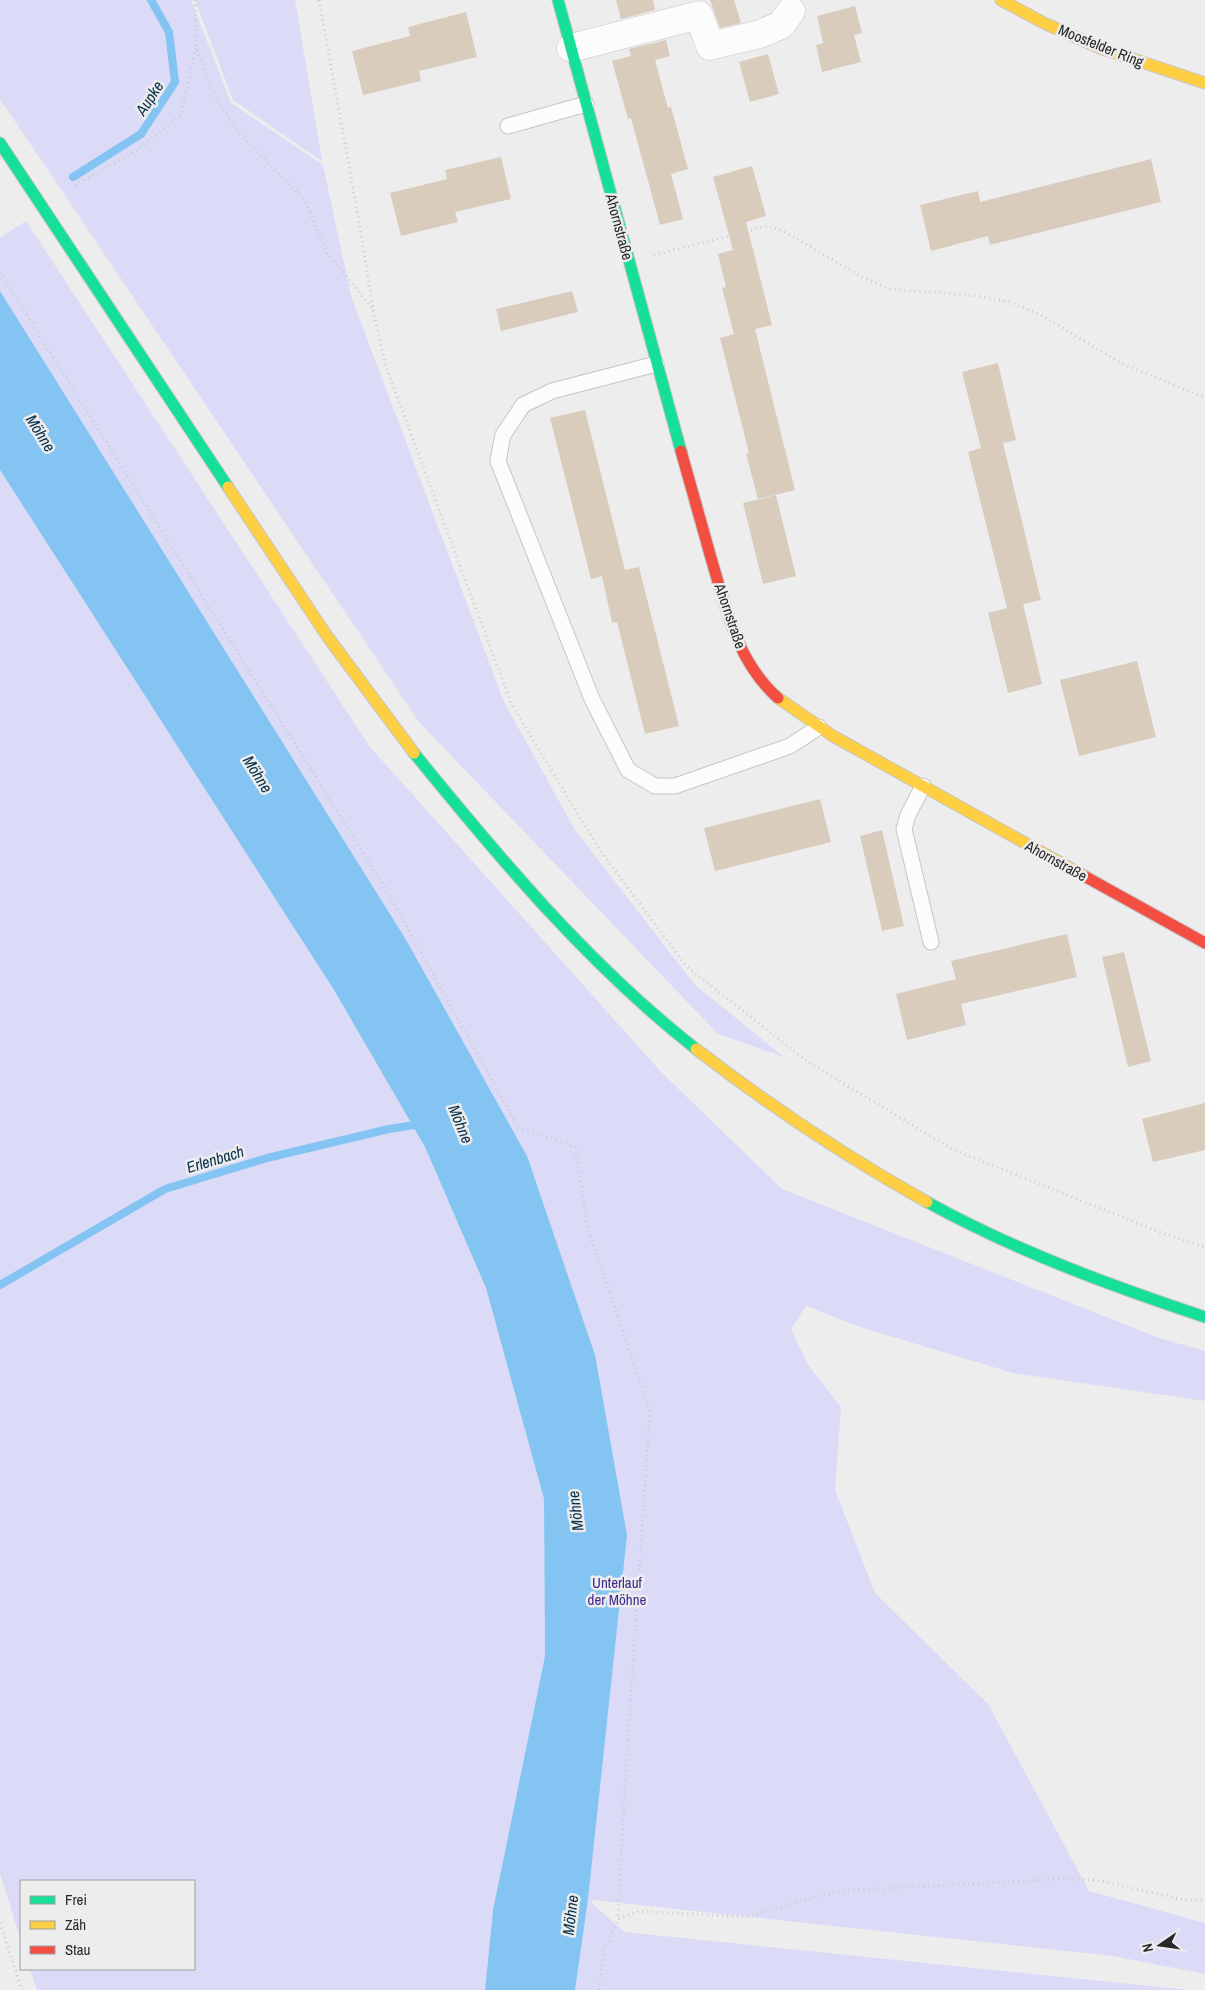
<svg xmlns="http://www.w3.org/2000/svg" width="1205" height="1990" viewBox="0 0 1205 1990" font-family="'Archivo Narrow',sans-serif">
	<style>
		.green { fill: #dbdaf7 }
		.water { fill: #83c4f2 }
		.lines { fill: none; stroke-linecap: round; stroke-linejoin: round }
		.stream { stroke: #83c4f2; stroke-width: 8 }
		.building { fill: #daccbd }
		.lane-casing { stroke: #c5c5c6; stroke-width: 17 }
		.street-casing { stroke: #c5c5c6; stroke-width: 29 }
		.fast-casing { stroke: #c5c5c6; stroke-width: 13 }
		.slow-casing { stroke: #c5c5c6; stroke-width: 13 }
		.jam-casing { stroke: #c5c5c6; stroke-width: 13 }
		.path { stroke: #cccccd; stroke-width: 3; stroke-dasharray: 1 4; stroke-linecap: butt }
		.lane { stroke: #fcfcfc; stroke-width: 15 }
		.street { stroke: #fcfcfc; stroke-width: 28 }
		.fast { stroke: #16e098; stroke-width: 11 }
		.slow { stroke: #ffcf43; stroke-width: 11 }
		.jam { stroke: #f24e42; stroke-width: 11 }
		.labels { text-anchor: middle; stroke-width: 5; stroke-linejoin: round; paint-order: stroke }
		.street-label { font-size: 15px; fill: #282829; stroke: #ededee }
		.park-label { font-size: 15px; fill: #3f288e; stroke: #ededee }
		.water-label { font-size: 16px; font-style: italic; fill: #08314a; stroke: #ededee }
	</style>
	<rect width="100%" height="100%" fill="#ededee"/>
	<path class="green" d="M0 0H191L231 103 323 165 351 296 504 702 575 830 695 985 784 1057 718 1034 419 722 0 99Z
		M195 0H295L322 161 233 100Z
		M26 221 370 747 662 1073 782 1189 1159 1338 1205 1351V1401L1013 1373 860 1327 806 1306 791 1329 808 1365 841 1407 835 1490 875 1593 988 1704 1089 1891 1205 1923V1974L1113 1956 593 1900 592 1903 624 1932 1189 1990H542L593 1667 405 938 0 291V238Z
		M0 470 334 990 425 1147 486 1288 544 1499 545 1656 493 1910 485 1990H37L30 1969H194V1881H21V1941L0 1873Z"/>
	<path class="water" d="M0 291 405 938 527 1156 595 1355 627 1535 588 1899 575 1990H485L493 1910 545 1656 544 1499 486 1288 425 1147 334 990 0 470Z"/>
	<g class="lines">
		<path class="stream" d="M73 177 141 134 175 82 169 32 151 0
			M0 1285 165 1189 267 1158 389 1129 421 1124"/>
	</g>
	<path class="building" d="M616 0H653L655 10 621 19Z
		M710 0H734L741 23 720 28Z
		M855 6 862 33 854 35 861 62 822 72 816 45 823 43 817 16Z
		M466 12 477 57 419 71 421 81 363 95 352 51 410 36 408 27Z
		M666 40 670 56 655 60 668 108 671 107 688 169 671 174 683 219 660 225 631 118 628 119 612 61 631 56 629 49Z
		M768 54 779 94 750 102 739 62Z
		M501 157 511 199 455 212 458 222 401 236 390 193 447 179 445 170Z
		M1151 159 1161 202 990 245 988 236 931 251 920 205 978 191 980 202Z
		M752 166 766 216 746 222 772 325 755 329 795 490 758 499 746 454 749 453 720 338 734 334 722 288 726 287 718 254 733 250 713 177Z
		M572 291 578 312 501 331 496 309Z
		M998 363 1016 440 1003 443 1041 600 1007 608 968 452 981 448 962 372Z
		M585 410 625 570 639 567 679 726 645 734 617 622 612 623 602 576 591 579 550 418Z
		M776 495 796 576 763 584 743 503Z
		M1023 604 1042 684 1008 693 988 613Z
		M1137 661 1156 737 1079 756 1060 680Z
		M820 799 831 842 715 871 704 828Z
		M882 830 904 926 882 931 860 836Z
		M1067 934 1077 977 961 1004 966 1025 907 1040 896 994 956 979 951 961Z
		M1124 952 1151 1061 1128 1067 1102 957Z
		M1205 1103V1150L1153 1162 1142 1119Z"/>
	<g class="lines">
		<defs>
			<path id="lane" d="M508 126 586 104
				M656 364 552 391 523 405 503 435 498 461 592 699 628 770 655 786H675L790 746 819 727
				M923 786 908 815 904 829 931 942"/>
			<path id="street" d="M571 48 699 15 710 46 760 34 781 25 791 11"/>
			<path id="fast" d="M558 0 681 451
				M0 143 228 487
				M414 753C500 859 588 964 696 1049
				M927 1202C1016 1251 1109 1285 1205 1317"/>
			<path id="slow" d="M1001 0 1044 23 1100 48 1205 83
				M228 487 327 636 414 753
				M778 698 833 736 1086 877
				M696 1049C770 1106 846 1157 927 1202"/>
			<path id="jam" d="M681 451C691 486 701 522 711 558 726 608 737 662 778 698
				M1086 877 1205 943"/>
		</defs>
		<use href="#lane" class="lane-casing"/>
		<use href="#street" class="street-casing"/>
		<use href="#fast" class="fast-casing"/>
		<use href="#slow" class="slow-casing"/>
		<use href="#jam" class="jam-casing"/>
		<path class="path" d="M195 0 196 46 210 87 238 132 305 200 326 251 372 308
			M319 0 358 216 373 309 385 364 511 703 599 849 686 966 808 1062 952 1149 1167 1235 1205 1247
			M75 185 136 151 181 115 196 47
			M654 255 768 226 782 230 860 276 890 289 978 296 1009 302 1039 314 1121 363 1205 398
			M0 272 385 888 518 1127 575 1147 587 1226 650 1411 625 1783 618 1919
			M0 1923 22 1990
			M599 1990 604 1950 618 1919 639 1911 746 1917 837 1891 1060 1879 1096 1880 1185 1900 1205 1901"/>
		<use href="#lane" class="lane"/>
		<use href="#street" class="street"/>
		<use href="#fast" class="fast"/>
		<use href="#slow" class="slow"/>
		<use href="#jam" class="jam"/>
	</g>
	<g class="labels">
		<g class="street-label">
			<text transform="translate(1101 46) rotate(22)" y="5">Moosfelder Ring</text>
			<text transform="translate(619 227) rotate(75)" y="5">Ahornstraße</text>
			<text transform="translate(730 616) rotate(71)" y="5">Ahornstraße</text>
			<text transform="translate(1056 861) rotate(29)" y="5">Ahornstraße</text>
		</g>
		<g class="park-label">
			<text x="617" y="1588">Unterlauf<tspan x="617" dy="17">der Möhne</tspan></text>
		</g>
		<g class="water-label">
			<text transform="translate(149 98) rotate(-57)" y="6">Aupke</text>
			<text transform="translate(41 433) rotate(58)" y="6">Möhne</text>
			<text transform="translate(258 774) rotate(58)" y="6">Möhne</text>
			<text transform="translate(461 1124) rotate(68)" y="6">Möhne</text>
			<text transform="translate(215 1159) rotate(-17)" y="6">Erlenbach</text>
			<text transform="translate(575 1511) rotate(-97)" y="6">Möhne</text>
			<text transform="translate(570 1915) rotate(-83)" y="6">Möhne</text>
		</g>
	</g>
	<rect x="20" y="1880" width="175" height="90" fill="#ededee" stroke="#9e9e9f"/>
	<rect x="30" y="1896" width="25" height="8" fill="#16e098" stroke="#9e9e9f"/>
	<text x="65" y="1905" font-size="15" fill="#282829">Frei</text>
	<rect x="30" y="1921" width="25" height="8" fill="#ffcf43" stroke="#9e9e9f"/>
	<text x="65" y="1930" font-size="15" fill="#282829">Zäh</text>
	<rect x="30" y="1946" width="25" height="8" fill="#f24e42" stroke="#9e9e9f"/>
	<text x="65" y="1955" font-size="15" fill="#282829">Stau</text>
	<g transform="translate(1160 1945) rotate(257)" stroke="#ededee" stroke-width="4" paint-order="stroke">
	<path d="M0-4L9 19L0 12L-9 19Z" fill="#282829"/>
	<text y="-8" font-size="14" font-weight="bold" text-anchor="middle" fill="#282829">N</text>
	</g>
</svg>
